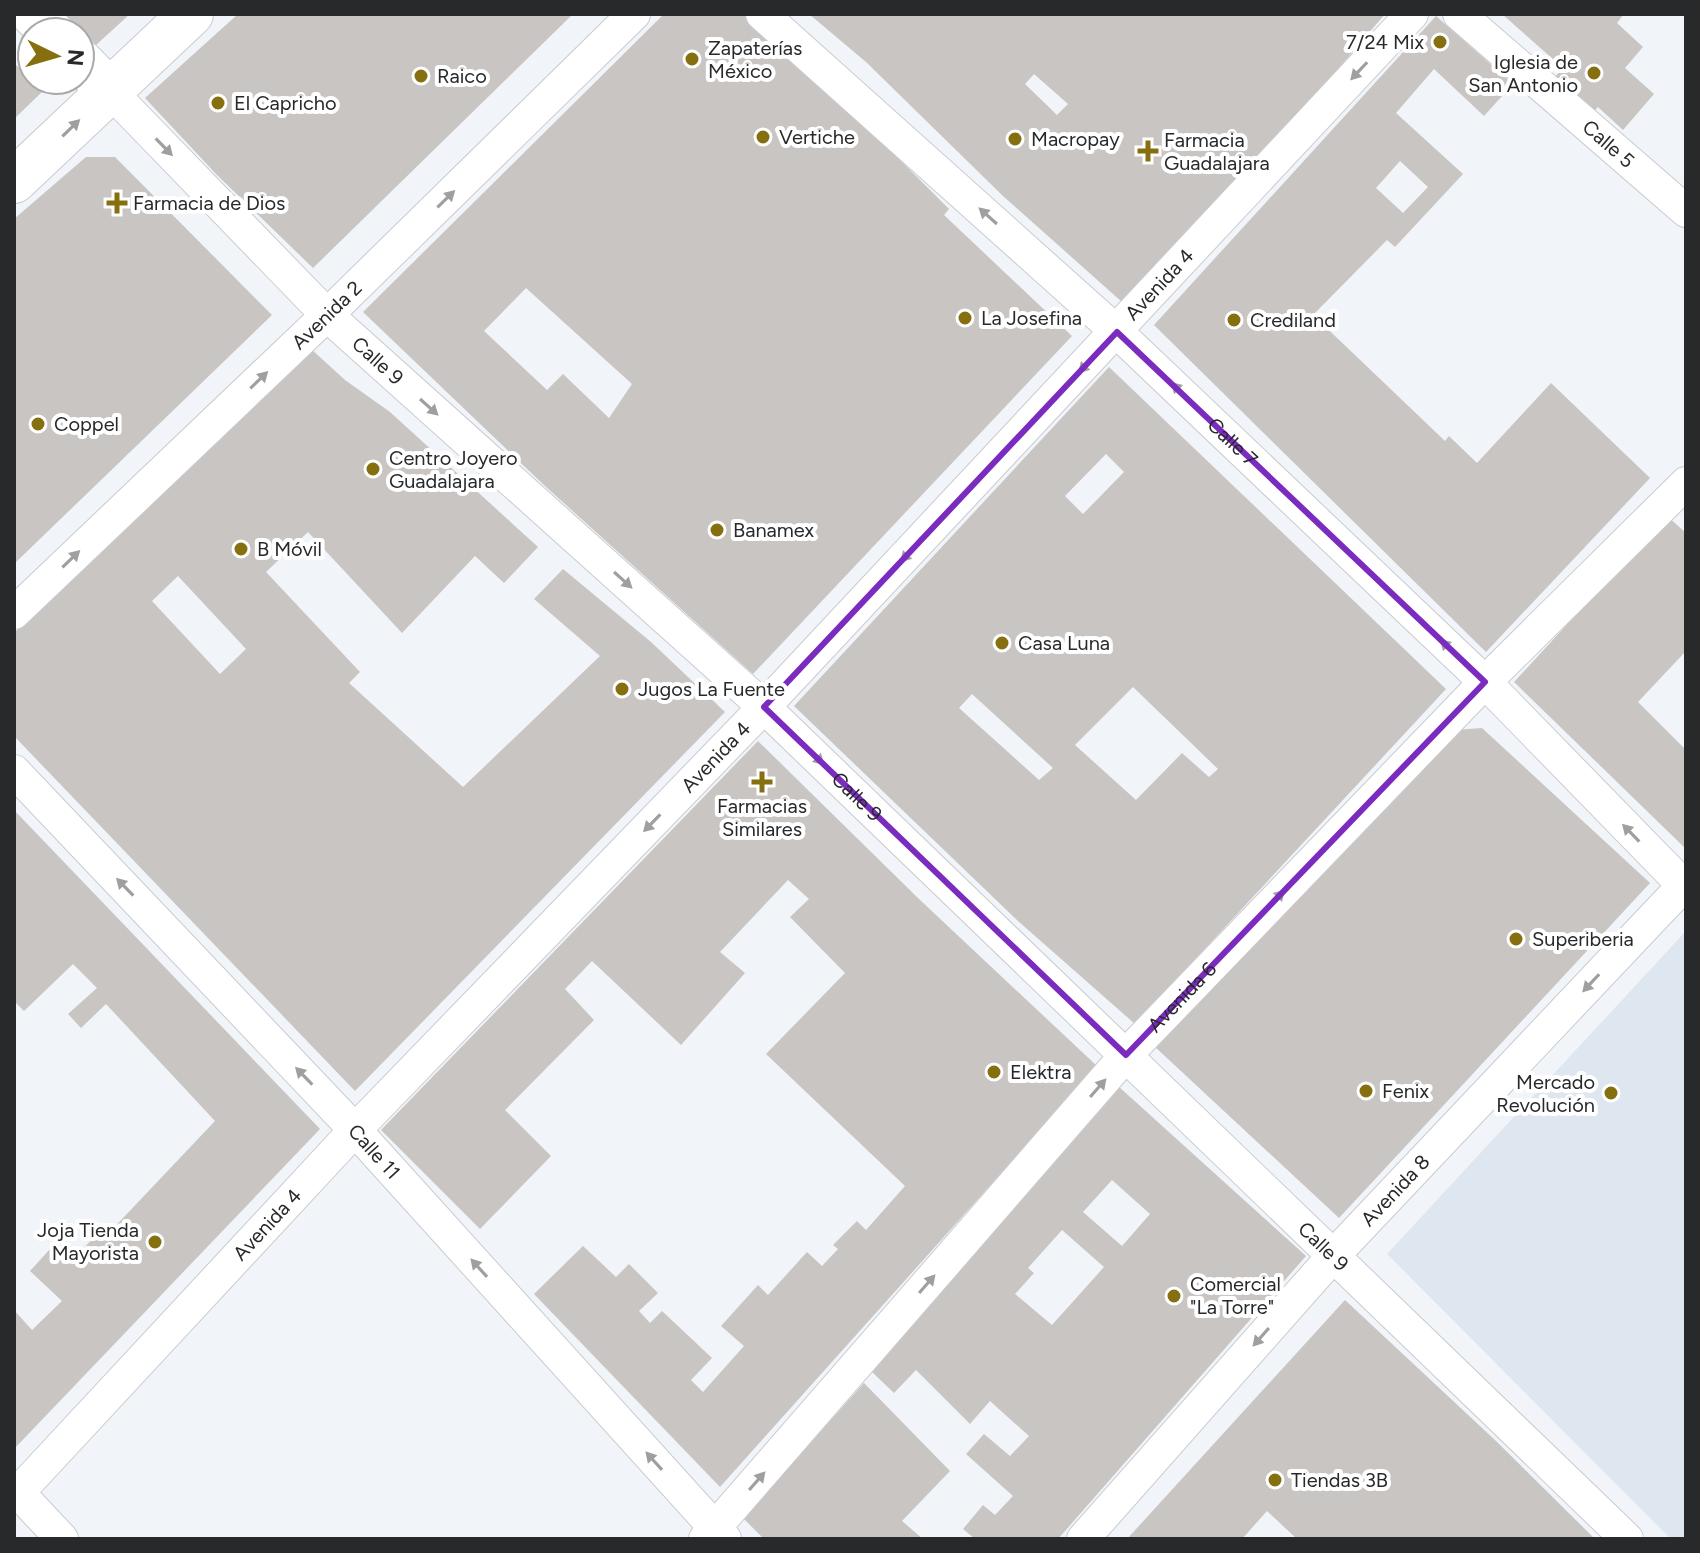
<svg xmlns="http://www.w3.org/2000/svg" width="1700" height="1553" viewBox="0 0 1700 1553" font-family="Figtree,sans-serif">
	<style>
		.built { fill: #dee6ef }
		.building { fill: #c9c5c3; fill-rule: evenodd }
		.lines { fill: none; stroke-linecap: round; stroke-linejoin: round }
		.minor-casing { stroke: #c9cbcf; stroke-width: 34 }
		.secondary-casing { stroke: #c9cbcf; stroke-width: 46 }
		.minor { stroke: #fff; stroke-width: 32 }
		.secondary { stroke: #fff; stroke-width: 44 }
		.oneway { fill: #9e9fa0 }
		.marked { fill: none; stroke: #7b2cbf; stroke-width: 6; stroke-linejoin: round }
		.poi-dot { fill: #856f0e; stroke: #fff; stroke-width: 3 }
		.labels { text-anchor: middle; stroke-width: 8; stroke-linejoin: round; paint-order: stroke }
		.poi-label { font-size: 20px; fill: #28292b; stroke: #fff; text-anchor: start }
		.street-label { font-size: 20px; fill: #28292b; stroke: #fff }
	</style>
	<rect width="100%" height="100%" fill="#f1f4f8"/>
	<path class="built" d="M1686 931V1539H1671L1387 1254Z"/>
	<path class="building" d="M64 14H130L96 45Z
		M238 14H573L313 268 217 175 145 98Z
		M664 14H745L872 132 949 209 944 215 1072 336 753 674 545 486 363 312ZM526 288 632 384 609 418 563 374 547 390 484 331Z
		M809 14H1385L1315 96 1122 302 1003 196 866 62ZM1034 74 1068 104 1057 115 1025 84Z
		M1502 14H1624L1617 23 1643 47 1625 68 1654 94 1623 130 1598 107 1593 112 1554 78 1563 68Z
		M1436 16 1513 84 1484 116 1434 69 1396 113 1463 174 1395 247 1387 240 1313 315 1445 441 1449 436 1477 463 1551 383 1650 478 1486 652 1154 325ZM1400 161 1428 187 1403 213 1376 188Z
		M14 63 43 91 14 119Z
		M86 157H115L272 315 14 564V219Z
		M310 348 345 380 390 412 538 547 504 583 475 556 402 633 308 532 266 572 360 672 349 683 463 787 600 656 534 599 563 569 651 642 725 712 355 1091 14 736V633ZM178 576 246 649 220 674 152 601Z
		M1109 367 1446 689 1135 1024 1018 921 794 706ZM1106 454 1124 472 1083 514 1065 496ZM1133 687 1218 769 1209 777 1182 753 1136 800 1075 745ZM972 694 1053 768 1039 780 959 708Z
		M1667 516 1686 533V651L1638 702 1686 750V849L1514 682Z
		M1482 728 1650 883 1339 1218 1154 1046 1455 730Z
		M758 741 919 899 1097 1066 720 1487 534 1294 583 1246 616 1277 629 1264 658 1293 639 1311 650 1323 662 1311 712 1358 691 1380 703 1392 744 1346 721 1326 758 1285 768 1295 807 1252 822 1266 838 1249 833 1245 857 1221 866 1230 905 1186 766 1054 845 973 790 917 809 899 788 880 720 952 745 973 681 1045 592 961 565 989 594 1020 505 1110 551 1156 480 1229 381 1130Z
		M14 810 320 1129 14 1449V1310L32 1330 62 1301 30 1271 61 1237 79 1253 99 1232 105 1237 215 1121 106 1004 81 1028 68 1014 97 988 73 964 24 1011 14 1001Z
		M1118 1086 1306 1256 1058 1539H975L963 1529 983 1505 995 1515 1013 1496 966 1454 984 1434 1010 1456 1029 1436 990 1401 970 1424 916 1370 894 1393 871 1371ZM1112 1180 1150 1214 1122 1246 1083 1212ZM1062 1230 1104 1267 1052 1325 1015 1294 1034 1273 1028 1268Z
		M1345 1300 1496 1441 1595 1539H1297L1267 1511 1242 1539H1127Z
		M864 1383 950 1471 902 1521 923 1539H764L743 1518Z"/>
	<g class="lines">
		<defs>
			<g id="minor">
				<path id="s1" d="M762 14 1117 332 1485 682 1686 888"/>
				<path id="s2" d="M1459 14 1686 211"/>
				<path id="s3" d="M110 91 327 315 764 707 1627 1539"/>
				<path id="s4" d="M14 613 327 315 634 14"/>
				<path id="s5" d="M14 771 355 1130 725 1539"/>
				<path d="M14 1488 62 1539"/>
				<path id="s6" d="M14 1497 355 1130 764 707 1412 14"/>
				<path id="s7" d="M705 1539 1126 1055 1485 682 1686 483"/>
				<path id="s8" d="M1083 1539 1334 1255 1683 886"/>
			</g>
			<path id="secondary" d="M33 14 51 32
				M80 61 110 91
				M14 181 191 14"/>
		</defs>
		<use href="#minor" class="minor-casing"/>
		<use href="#secondary" class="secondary-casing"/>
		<use href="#minor" class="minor"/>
		<use href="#secondary" class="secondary"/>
	</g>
	<defs><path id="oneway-solid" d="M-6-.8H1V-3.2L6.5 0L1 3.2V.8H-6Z" transform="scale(2)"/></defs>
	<g class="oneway">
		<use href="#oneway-solid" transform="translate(1359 71) rotate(133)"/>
		<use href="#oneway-solid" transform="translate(71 128) rotate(-44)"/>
		<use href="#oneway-solid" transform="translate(164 147) rotate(46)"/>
		<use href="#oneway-solid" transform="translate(446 199) rotate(-44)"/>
		<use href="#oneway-solid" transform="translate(988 216) rotate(-138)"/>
		<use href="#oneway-solid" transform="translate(1087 364) rotate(133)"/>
		<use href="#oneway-solid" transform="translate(259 380) rotate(-44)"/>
		<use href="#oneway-solid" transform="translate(1180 391) rotate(-136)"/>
		<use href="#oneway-solid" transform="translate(429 407) rotate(42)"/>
		<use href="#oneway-solid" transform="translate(909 553) rotate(133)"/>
		<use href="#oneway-solid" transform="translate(71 559) rotate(-44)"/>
		<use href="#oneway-solid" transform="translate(623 580) rotate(42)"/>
		<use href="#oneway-solid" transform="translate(1449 648) rotate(-136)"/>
		<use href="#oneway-solid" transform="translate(815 756) rotate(44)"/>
		<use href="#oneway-solid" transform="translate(652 823) rotate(134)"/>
		<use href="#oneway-solid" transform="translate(1631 833) rotate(-134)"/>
		<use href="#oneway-solid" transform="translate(125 887) rotate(-134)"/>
		<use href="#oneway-solid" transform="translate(1276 899) rotate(-46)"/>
		<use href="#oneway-solid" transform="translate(1591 983) rotate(133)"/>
		<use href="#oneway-solid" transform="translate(304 1076) rotate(-134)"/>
		<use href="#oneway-solid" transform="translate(1098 1088) rotate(-49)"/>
		<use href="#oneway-solid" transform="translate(479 1268) rotate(-132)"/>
		<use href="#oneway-solid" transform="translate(927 1284) rotate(-49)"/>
		<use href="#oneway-solid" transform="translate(1261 1337) rotate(131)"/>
		<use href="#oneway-solid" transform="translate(654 1461) rotate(-132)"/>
		<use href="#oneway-solid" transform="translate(757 1481) rotate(-49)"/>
	</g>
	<path class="marked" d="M1117 332 1485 682 1126 1055 764 707Z"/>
	<g class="poi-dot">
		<circle cx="1440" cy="42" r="8"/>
		<circle cx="692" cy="59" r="8"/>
		<circle cx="1594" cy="73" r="8"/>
		<circle cx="421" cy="76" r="8"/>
		<circle cx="218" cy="103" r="8"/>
		<circle cx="763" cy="137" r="8"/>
		<circle cx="1015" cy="139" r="8"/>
		<path d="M1144 139h8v8h8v8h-8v8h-8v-8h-8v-8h8z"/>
		<path d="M113 191h8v8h8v8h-8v8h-8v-8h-8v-8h8z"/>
		<circle cx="965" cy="318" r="8"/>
		<circle cx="1234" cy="320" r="8"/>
		<circle cx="38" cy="424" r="8"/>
		<circle cx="373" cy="469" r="8"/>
		<circle cx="717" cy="530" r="8"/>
		<circle cx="241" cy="549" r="8"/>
		<circle cx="1002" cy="643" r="8"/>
		<circle cx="622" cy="689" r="8"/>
		<path d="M758 770h8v8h8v8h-8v8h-8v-8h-8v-8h8z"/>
		<circle cx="1516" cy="939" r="8"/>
		<circle cx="994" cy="1072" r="8"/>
		<circle cx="1366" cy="1091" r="8"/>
		<circle cx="1611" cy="1093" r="8"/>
		<circle cx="155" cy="1242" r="8"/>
		<circle cx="1174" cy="1296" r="8"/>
		<circle cx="1275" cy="1480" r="8"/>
	</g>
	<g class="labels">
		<g class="poi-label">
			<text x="1424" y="49" text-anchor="end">7/24 Mix</text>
			<text x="708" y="55">Zapaterías<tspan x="708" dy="23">México</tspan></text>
			<text x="1578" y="69" text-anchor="end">Iglesia de<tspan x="1578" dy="23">San Antonio</tspan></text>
			<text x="437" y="83">Raico</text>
			<text x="234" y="110">El Capricho</text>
			<text x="779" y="144">Vertiche</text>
			<text x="1031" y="146">Macropay</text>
			<text x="1164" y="147">Farmacia<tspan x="1164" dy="23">Guadalajara</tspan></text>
			<text x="133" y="210">Farmacia de Dios</text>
			<text x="981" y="325">La Josefina</text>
			<text x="1250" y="327">Crediland</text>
			<text x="54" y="431">Coppel</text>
			<text x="389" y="465">Centro Joyero<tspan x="389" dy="23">Guadalajara</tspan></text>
			<text x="733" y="537">Banamex</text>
			<text x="257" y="556">B Móvil</text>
			<text x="1018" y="650">Casa Luna</text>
			<text x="638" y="696">Jugos La Fuente</text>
			<text x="762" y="813" text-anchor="middle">Farmacias<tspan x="762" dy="23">Similares</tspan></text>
			<text x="1532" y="946">Superiberia</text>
			<text x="1010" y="1079">Elektra</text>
			<text x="1595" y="1089" text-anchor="end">Mercado<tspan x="1595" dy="23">Revolución</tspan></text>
			<text x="1382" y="1098">Fenix</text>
			<text x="139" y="1237" text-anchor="end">Joja Tienda<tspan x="139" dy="23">Mayorista</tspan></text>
			<text x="1190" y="1291">Comercial<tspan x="1190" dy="23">"La Torre"</tspan></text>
			<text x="1291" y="1487">Tiendas 3B</text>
		</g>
		<g class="street-label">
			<text dy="7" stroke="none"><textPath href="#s2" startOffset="198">Calle 5</textPath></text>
			<text dy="7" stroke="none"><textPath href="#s6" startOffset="1668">Avenida 4</textPath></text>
			<text dy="7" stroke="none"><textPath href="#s4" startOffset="432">Avenida 2</textPath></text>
			<text dy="7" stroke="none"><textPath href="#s3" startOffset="380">Calle 9</textPath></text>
			<text dy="7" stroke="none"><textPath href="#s1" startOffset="636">Calle 7</textPath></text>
			<text dy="7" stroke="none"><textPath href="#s6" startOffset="1020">Avenida 4</textPath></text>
			<text dy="7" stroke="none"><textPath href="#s3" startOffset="1028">Calle 9</textPath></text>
			<text dy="7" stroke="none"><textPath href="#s7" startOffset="722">Avenida 6</textPath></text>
			<text dy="7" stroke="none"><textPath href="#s5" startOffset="524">Calle 11</textPath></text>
			<text dy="7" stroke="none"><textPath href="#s8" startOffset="468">Avenida 8</textPath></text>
			<text dy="7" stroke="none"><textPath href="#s6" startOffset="372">Avenida 4</textPath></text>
			<text dy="7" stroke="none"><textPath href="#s3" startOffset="1676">Calle 9</textPath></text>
		</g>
	</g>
	<rect width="1700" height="1553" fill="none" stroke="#28292b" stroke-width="32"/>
	<g transform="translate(56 56) rotate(95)"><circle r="38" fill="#ffffff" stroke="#a9a9aa" stroke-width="2"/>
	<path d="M0-6L14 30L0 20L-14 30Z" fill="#856f0e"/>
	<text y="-12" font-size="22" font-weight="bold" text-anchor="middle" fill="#28292b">N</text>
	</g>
</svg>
